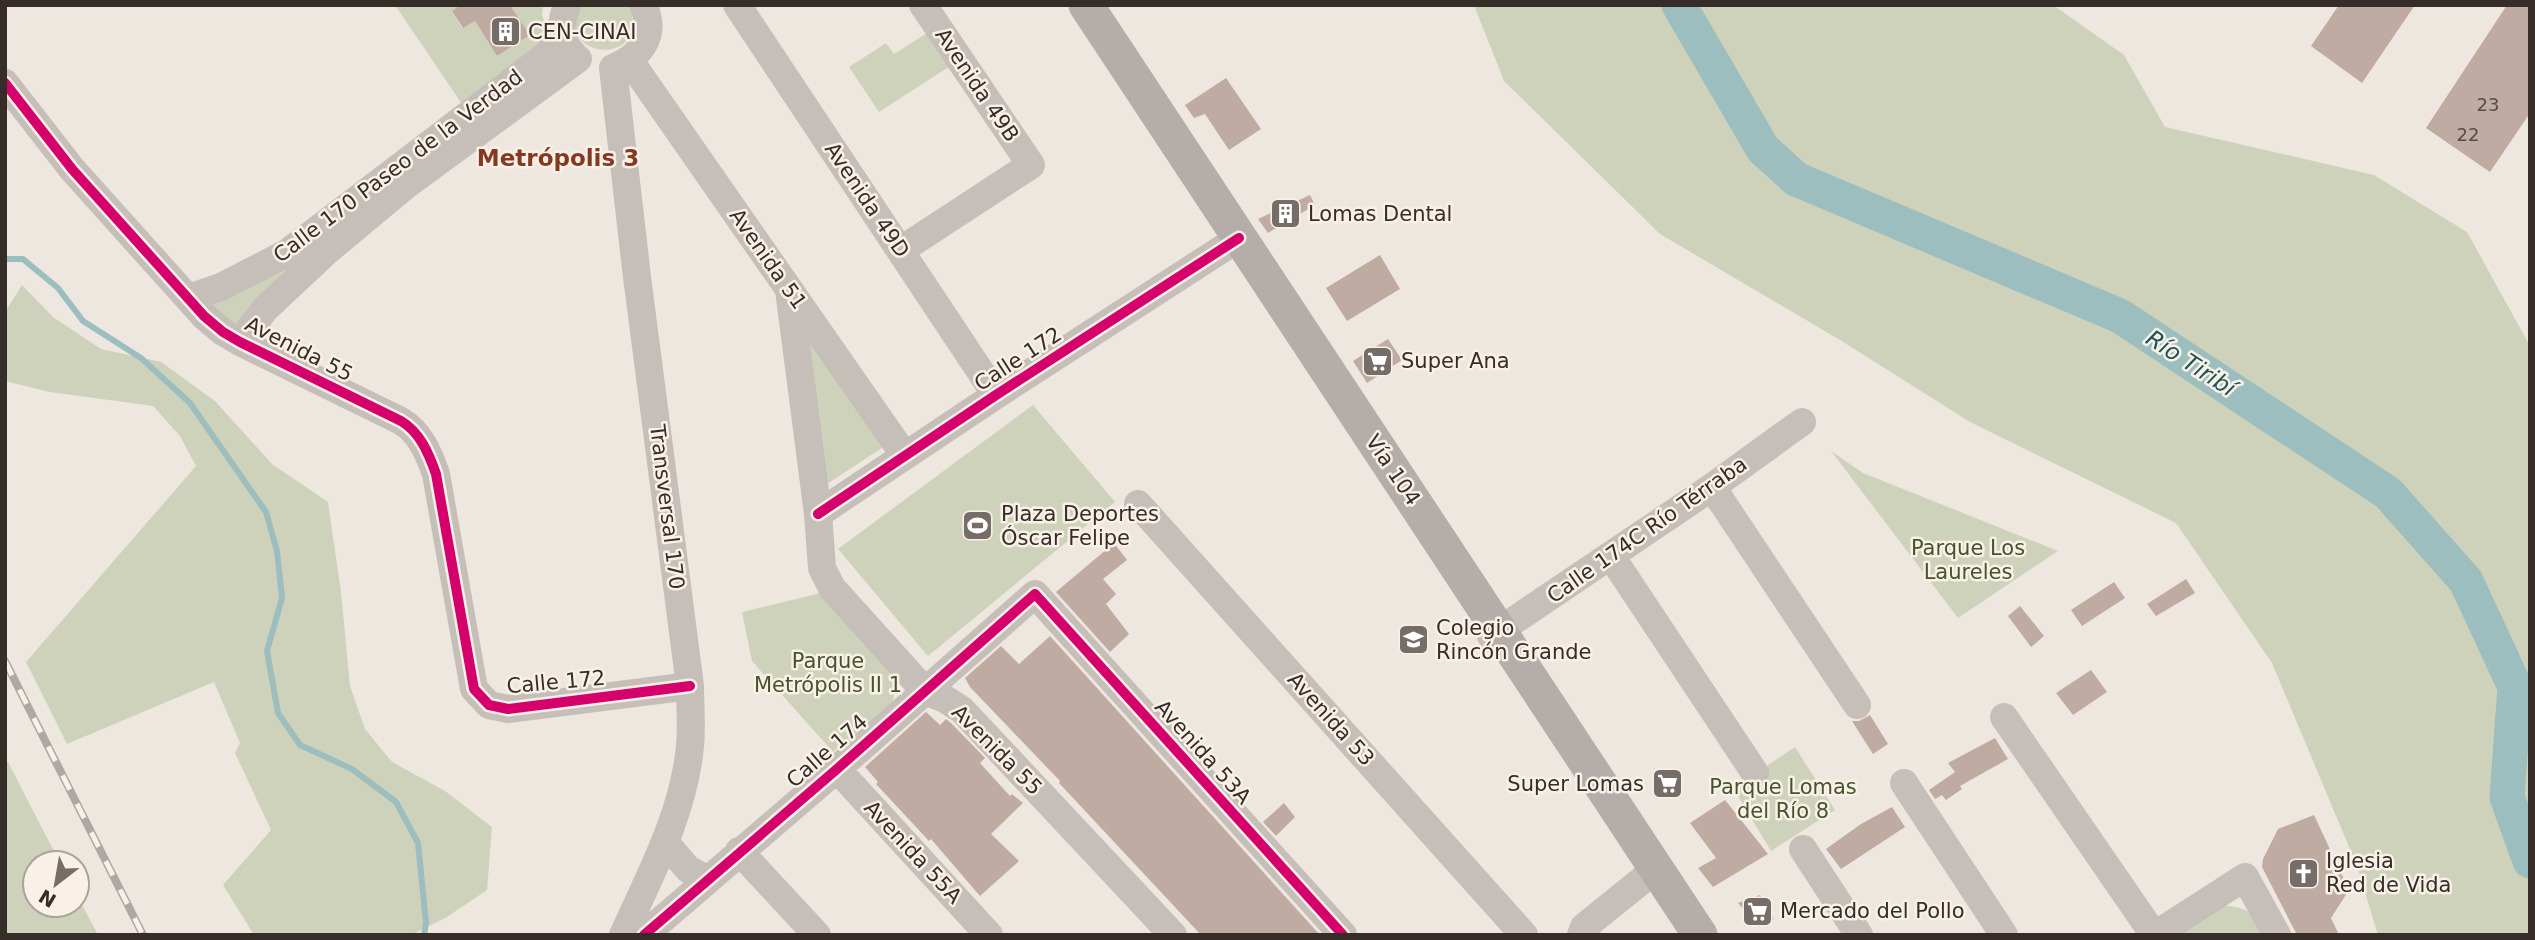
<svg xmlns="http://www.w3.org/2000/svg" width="2535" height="940" viewBox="0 0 2535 940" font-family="'DejaVu Sans',sans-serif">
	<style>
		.green { fill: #ced2ba }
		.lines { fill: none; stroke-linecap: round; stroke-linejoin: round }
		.stream { stroke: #9cbebe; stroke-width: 6 }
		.river { stroke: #9cbebe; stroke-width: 35 }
		.building { fill: #c0aba2 }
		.minor { stroke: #c6bfb9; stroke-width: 28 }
		.major { stroke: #b4ada9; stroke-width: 35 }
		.rail-casing { stroke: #ada8a4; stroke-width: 8 }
		.rail { stroke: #f9f1e7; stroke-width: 5; stroke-dasharray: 16; stroke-linecap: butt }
		.cycleway-casing { stroke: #f9f1e7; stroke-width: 15 }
		.cycleway { stroke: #d6006c; stroke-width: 10 }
		.labels { text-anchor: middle; stroke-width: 5; stroke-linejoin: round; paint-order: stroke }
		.number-label { font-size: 18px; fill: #584c46 }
		.poi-label { font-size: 21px; fill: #362c28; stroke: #f9f1e7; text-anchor: start }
		.street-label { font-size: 21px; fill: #362c28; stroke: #f9f1e7 }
		.park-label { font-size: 21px; fill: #45542b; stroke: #f9f1e7 }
		.neighbourhood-label { font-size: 23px; font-weight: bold; fill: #853921; stroke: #f9f1e7 }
		.water-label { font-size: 23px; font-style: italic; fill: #1d5457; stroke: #f9f1e7 }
	</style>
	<rect width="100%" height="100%" fill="#ede7e0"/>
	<path class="green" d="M395 5H460L452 11 462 28 475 21 497 56 530 35 510 5H543L542 16 554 39 464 107Z
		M580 5H630C649 61 574 62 575 22 575 17 578 10 580 5Z
		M1474 5H2053L2124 55 2165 127 2374 175 2467 232 2530 346V935H2378L2357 866 2272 663 2176 523 1970 422 1840 340 1660 234 1504 81Z
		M932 30 955 63 879 112 849 67 886 43 894 54Z
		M311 246 239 336 201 301Z
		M22 285 53 317 101 349 161 362 215 401 272 464 328 502 341 592 350 686 365 729 392 762 445 791 492 827 487 890 447 917 411 935H254L223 885 271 830 235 753 240 743 214 682 67 744 26 662 196 466 180 436 153 406 50 392 5 381V312Z
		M800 313 888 444 824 486Z
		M1033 405 1115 502 928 656 838 549Z
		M1831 451 1863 473 2058 551 1958 618Z
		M821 593 894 674 897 685 892 704 833 752 752 661 742 612Z
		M1795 747 1835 810 1771 851 1733 788Z
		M8 762 60 863H35V905H77V895L98 935H5V763Z
		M2217 906C2245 905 2253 911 2267 935H2173Z"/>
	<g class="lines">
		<path class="stream" d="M5 259H23L58 288 83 321 141 358 190 403 266 512 277 551 282 598 267 651 278 713 300 745 352 769 396 802 418 843 426 923 424 935"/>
		<path class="river" d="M1679 5 1763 149 1796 179 2120 316 2388 493 2466 581 2515 687 2507 797 2530 861"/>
	</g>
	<path class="building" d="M460 5H510L530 35 497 56 475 21 463 28 452 11Z
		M2339 5H2415L2362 83 2311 46Z
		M2507 5H2530V113L2490 172 2426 128Z
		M1226 78 1261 129 1229 150 1205 114 1194 118 1185 105Z
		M1310 195 1315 205 1268 233 1258 219Z
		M1380 255 1400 289 1347 321 1326 288Z
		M1388 339 1402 360 1367 383 1353 361Z
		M1114 543 1127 560 1103 579 1116 594 1106 604 1129 634 1110 652 1056 592Z
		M2186 579 2195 593 2156 616 2147 604Z
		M2114 582 2125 598 2082 626 2071 610Z
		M2020 606 2044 636 2031 647 2008 616Z
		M1050 636 1320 935H1201L1059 783 1060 781 970 687 965 678 1001 646 1019 664Z
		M2091 670 2107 692 2073 715 2056 693Z
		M926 712 940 725 946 719 951 723 985 758 980 763 1010 796 1012 794 1023 803 991 834 1019 861 980 896 931 839 929 841 876 784 878 782 865 767Z
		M1870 715 1888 744 1873 754 1852 721H1859Z
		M1995 738 2008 759 1960 786 1962 789 1946 800 1942 795 1935 799 1929 790 1955 772 1948 763Z
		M1725 800 1768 854 1713 887 1698 868 1716 858 1690 823Z
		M1284 803 1295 817 1276 836 1263 822Z
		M1892 807 1905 827 1841 869 1826 849 1861 824Z
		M2314 815 2349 890 2331 918 2339 935H2297L2262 867 2263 859 2278 829Z
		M1760 895 1774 919 1758 927 1738 903Z"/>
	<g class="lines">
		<path class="minor" d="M567 5C560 25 558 38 573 54
			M737 5 996 395
			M630 61 905 456
			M613 68 637 277 690 686C690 706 692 727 690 746 684 813 650 875 623 935
			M613 68C640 57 658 35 643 5
			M5 83 72 169 204 316 223 332 240 342 401 421C420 432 429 454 436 474L474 689 489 705 508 709 690 686
			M901 250 1031 165 923 5
			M789 290 818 514 822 568 832 588 925 691 945 699 962 710 1173 935
			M188 298 221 287 287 253 544 57 562 40
			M240 342 265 309 327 251 405 186 578 59
			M1712 487 1857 705
			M1138 504 1524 935
			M818 514 996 395 1239 238
			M1611 556 1755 773
			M1491 636 1712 487 1802 422
			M2004 717 2154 935
			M837 769 989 935
			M1904 783 2004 935
			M665 842 688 869 708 880
			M1803 849 1859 935
			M739 851 817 935
			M644 935 837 769 1035 594 1343 935
			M1581 935 1584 927 1656 869
			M2155 935 2245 877 2277 935"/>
		<path class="major" d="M1086 5 1700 935"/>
		<defs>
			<path id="rail" d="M5 661 143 935"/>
		</defs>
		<use href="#rail" class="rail-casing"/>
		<use href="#rail" class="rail"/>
		<defs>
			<path id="cycleway" d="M5 83 72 169 204 316 223 332 240 342 401 421C420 432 429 454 436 474L474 689 489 705 508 709 690 686
				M818 514 996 395 1239 238
				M644 935 837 769 1035 594 1343 935"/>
		</defs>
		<use href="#cycleway" class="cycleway-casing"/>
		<use href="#cycleway" class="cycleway"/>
	</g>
	<defs>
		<symbol id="building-square" viewBox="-11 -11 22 22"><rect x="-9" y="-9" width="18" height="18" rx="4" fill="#766d68" stroke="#f9f1e7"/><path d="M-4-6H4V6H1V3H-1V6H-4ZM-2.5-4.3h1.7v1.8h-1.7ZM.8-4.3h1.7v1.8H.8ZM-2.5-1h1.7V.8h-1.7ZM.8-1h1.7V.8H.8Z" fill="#fff"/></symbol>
		<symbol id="supermarket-square" viewBox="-11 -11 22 22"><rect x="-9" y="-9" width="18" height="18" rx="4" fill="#766d68" stroke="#f9f1e7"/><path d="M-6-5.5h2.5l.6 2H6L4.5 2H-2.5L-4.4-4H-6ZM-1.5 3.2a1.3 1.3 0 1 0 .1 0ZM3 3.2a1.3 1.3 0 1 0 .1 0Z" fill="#fff"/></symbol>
		<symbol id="stadium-square" viewBox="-11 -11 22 22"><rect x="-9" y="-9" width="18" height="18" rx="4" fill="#766d68" stroke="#f9f1e7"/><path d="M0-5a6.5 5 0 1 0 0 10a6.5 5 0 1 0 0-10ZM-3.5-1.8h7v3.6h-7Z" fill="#fff"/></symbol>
		<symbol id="school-square" viewBox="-11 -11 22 22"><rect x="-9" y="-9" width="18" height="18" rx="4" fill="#766d68" stroke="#f9f1e7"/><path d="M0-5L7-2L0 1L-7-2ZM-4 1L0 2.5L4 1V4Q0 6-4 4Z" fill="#fff"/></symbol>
		<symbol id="church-square" viewBox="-11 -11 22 22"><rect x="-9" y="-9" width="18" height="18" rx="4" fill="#766d68" stroke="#f9f1e7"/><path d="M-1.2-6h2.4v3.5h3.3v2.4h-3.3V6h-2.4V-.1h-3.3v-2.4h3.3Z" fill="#fff"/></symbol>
	</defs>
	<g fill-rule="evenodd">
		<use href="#building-square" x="488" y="14" width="35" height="35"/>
		<use href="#building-square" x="1268" y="196" width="35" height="35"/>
		<use href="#supermarket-square" x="1360" y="344" width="35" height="35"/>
		<use href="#stadium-square" x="960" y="508" width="35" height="35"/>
		<use href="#school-square" x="1396" y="622" width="35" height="35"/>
		<use href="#supermarket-square" x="1650" y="766" width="35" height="35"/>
		<use href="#church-square" x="2286" y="856" width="35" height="35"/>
		<use href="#supermarket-square" x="1740" y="894" width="35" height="35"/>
	</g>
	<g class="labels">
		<g class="number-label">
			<text x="2488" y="111">23</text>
			<text x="2468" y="141">22</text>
		</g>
		<g class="poi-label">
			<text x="528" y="39">CEN-CINAI</text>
			<text x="1308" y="221">Lomas Dental</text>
			<text x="1401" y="368">Super Ana</text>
			<text x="1001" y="521">Plaza Deportes<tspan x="1001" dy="24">Óscar Felipe</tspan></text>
			<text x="1436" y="635">Colegio<tspan x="1436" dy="24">Rincón Grande</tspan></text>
			<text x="1644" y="791" text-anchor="end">Super Lomas</text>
			<text x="2326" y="868">Iglesia<tspan x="2326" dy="24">Red de Vida</tspan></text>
			<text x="1780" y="918">Mercado del Pollo</text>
		</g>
		<g class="street-label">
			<text transform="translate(977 85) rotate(56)" y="7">Avenida 49B</text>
			<text transform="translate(398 166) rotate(-37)" y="7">Calle 170 Paseo de la Verdad</text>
			<text transform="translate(867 200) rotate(56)" y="7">Avenida 49D</text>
			<text transform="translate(768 259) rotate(55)" y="7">Avenida 51</text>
			<text transform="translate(299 349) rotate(27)" y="7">Avenida 55</text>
			<text transform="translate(1018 359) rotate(-33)" y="7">Calle 172</text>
			<text transform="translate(1393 470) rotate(56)" y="7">Vía 104</text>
			<text transform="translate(667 507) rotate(83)" y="7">Transversal 170</text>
			<text transform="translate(1647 530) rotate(-35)" y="7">Calle 174C Río Térraba</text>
			<text transform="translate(556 682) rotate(-5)" y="7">Calle 172</text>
			<text transform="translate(1331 719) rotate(48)" y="7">Avenida 53</text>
			<text transform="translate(997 750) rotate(45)" y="7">Avenida 55</text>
			<text transform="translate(827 751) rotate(-41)" y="7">Calle 174</text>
			<text transform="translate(1203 752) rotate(48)" y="7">Avenida 53A</text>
			<text transform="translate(913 852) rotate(47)" y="7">Avenida 55A</text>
		</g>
		<g class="park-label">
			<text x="1968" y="555">Parque Los<tspan x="1968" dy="24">Laureles</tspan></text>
			<text x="828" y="668">Parque<tspan x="828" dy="24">Metrópolis II 1</tspan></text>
			<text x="1783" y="794">Parque Lomas<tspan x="1783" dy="24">del Río 8</tspan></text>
		</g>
		<g class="neighbourhood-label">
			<text x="558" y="166">Metrópolis 3</text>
		</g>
		<g class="water-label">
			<text transform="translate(2191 363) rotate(33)" y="8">Río Tiribí</text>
		</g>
	</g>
	<rect width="2535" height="940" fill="none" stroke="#362c28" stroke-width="14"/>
	<g transform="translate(56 884) rotate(211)"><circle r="33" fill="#f9f1e7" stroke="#aba29b" stroke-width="2"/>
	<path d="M0-5L12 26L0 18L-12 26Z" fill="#766d68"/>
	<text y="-10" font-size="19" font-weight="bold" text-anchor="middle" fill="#362c28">N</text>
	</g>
</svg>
